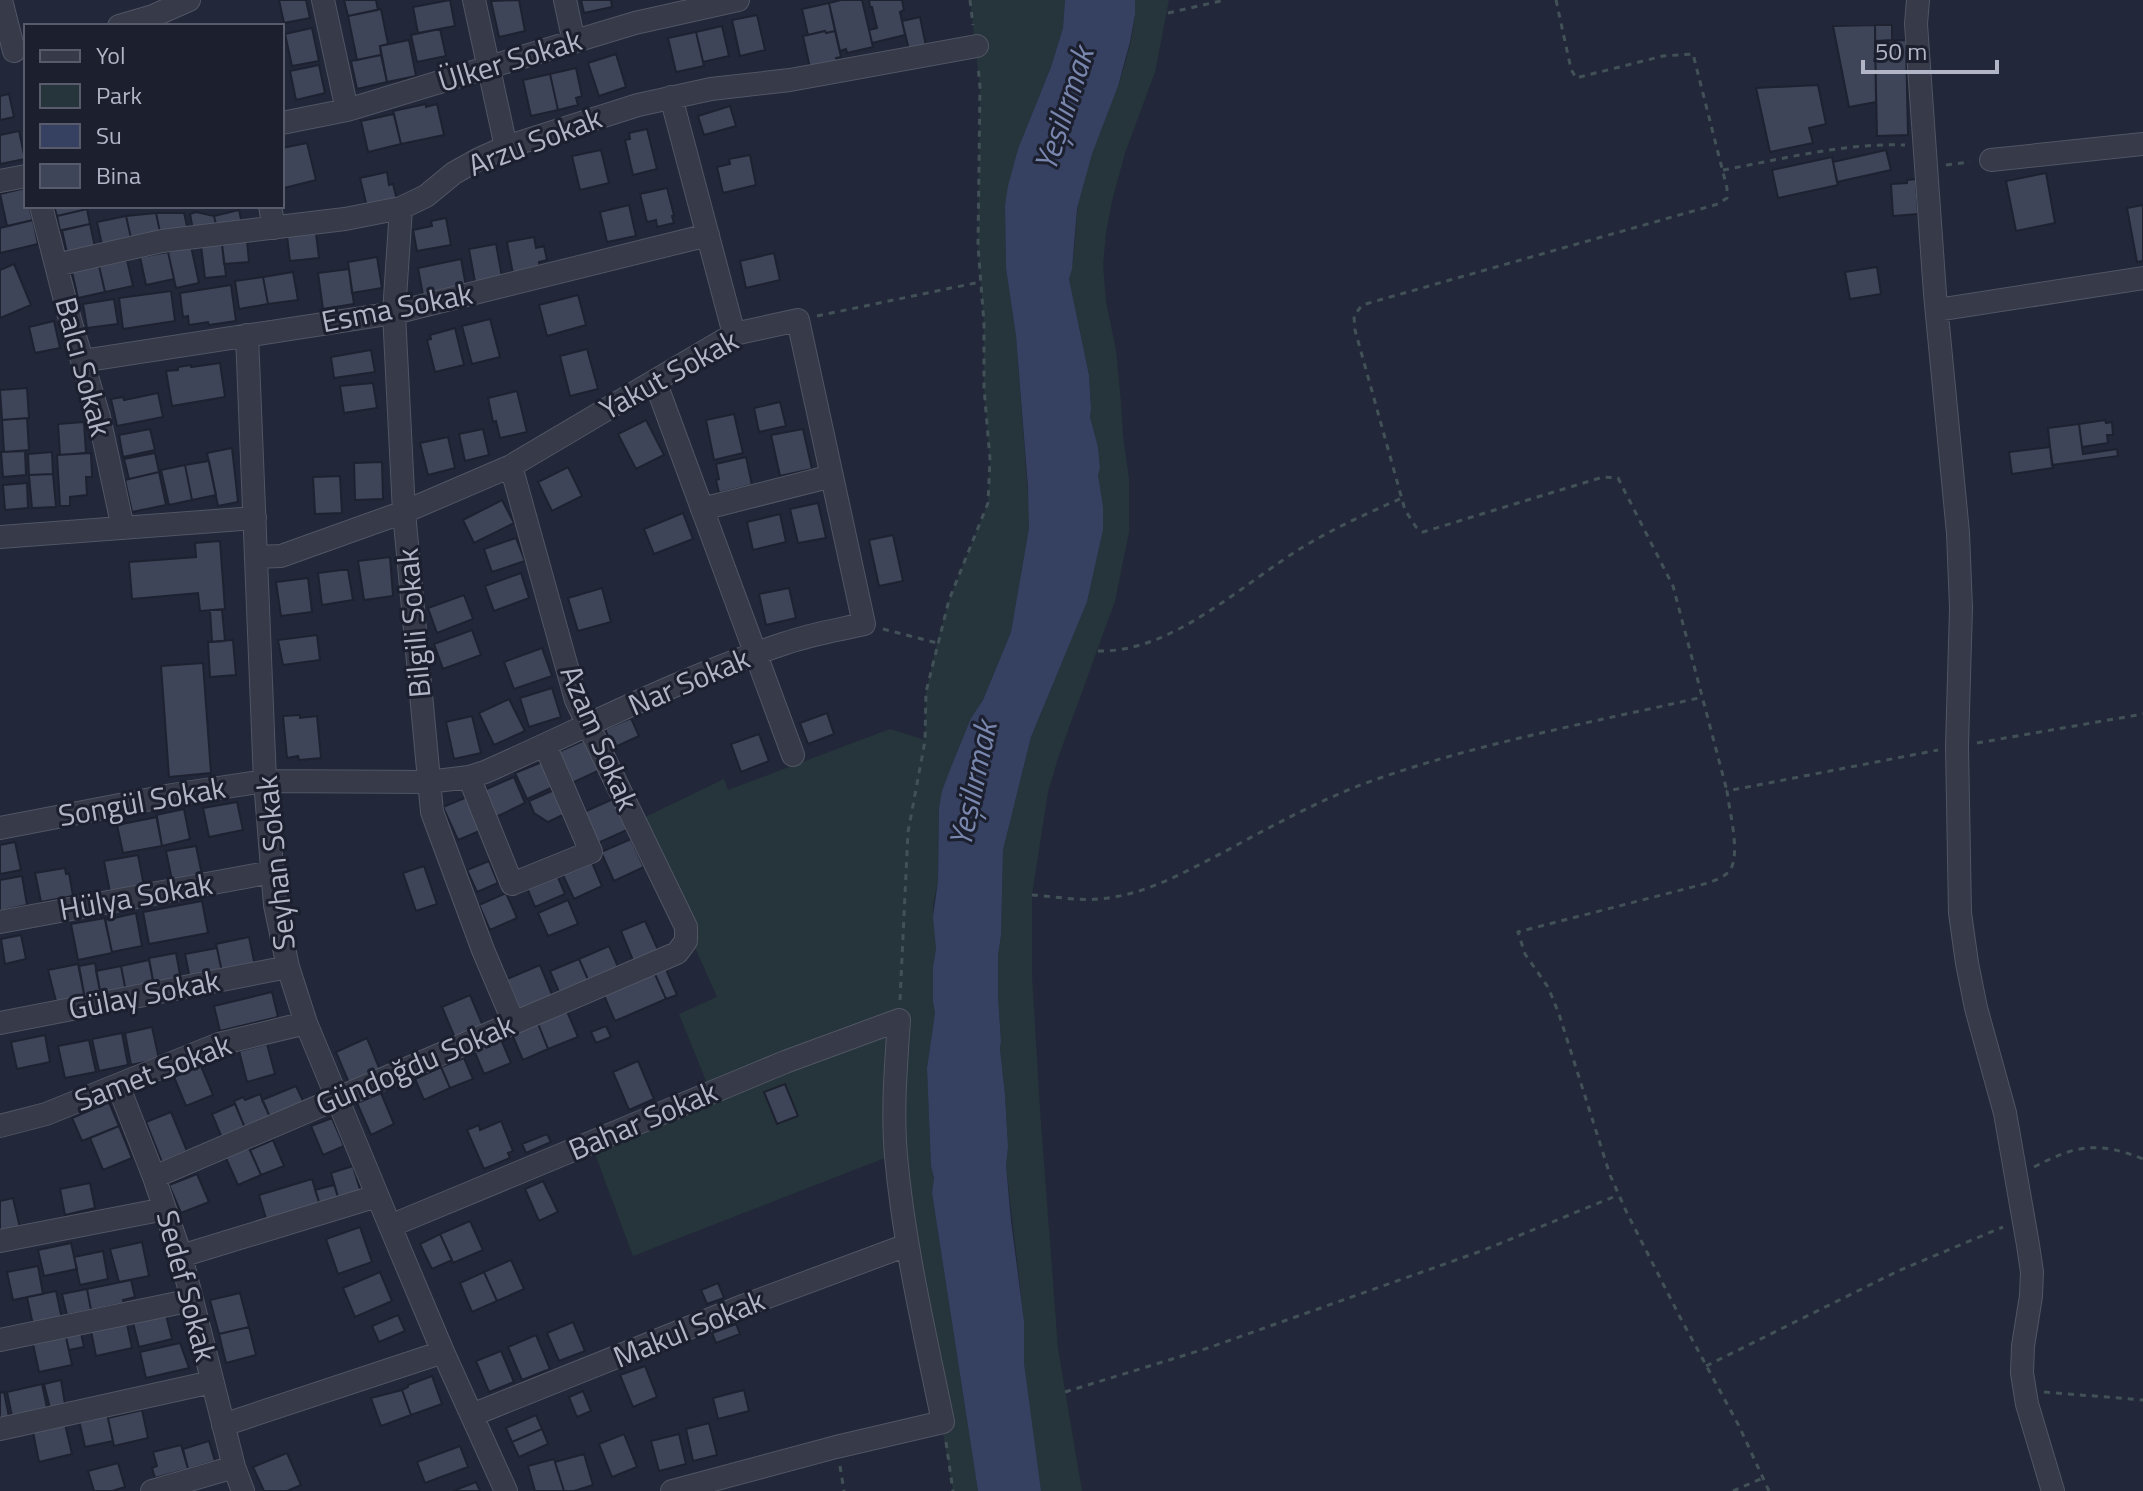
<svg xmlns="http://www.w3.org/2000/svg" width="2143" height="1491" viewBox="0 0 2143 1491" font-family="'Titillium Web',sans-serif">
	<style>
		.green { fill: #25353b }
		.water { fill: #364060 }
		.building { fill: #3e4559; stroke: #1d2130; stroke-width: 2 }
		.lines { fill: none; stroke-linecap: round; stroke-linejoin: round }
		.minor-casing { stroke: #515564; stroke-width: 24 }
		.path { stroke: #425157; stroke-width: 3; stroke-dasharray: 6 6; stroke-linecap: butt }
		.minor { stroke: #363a49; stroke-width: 22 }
		.labels { text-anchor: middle; stroke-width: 6; stroke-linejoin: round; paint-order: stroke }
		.street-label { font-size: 30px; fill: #b1b5c6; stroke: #1b1f2e }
		.water-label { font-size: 32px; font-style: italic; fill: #7986ad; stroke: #1b1f2e }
	</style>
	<rect width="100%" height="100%" fill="#222839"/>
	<path class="green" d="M970 0H1065L1063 28 1051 67 1018 149 1005 205 1006 268 1016 336 1029 508V528L1011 632 983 700 971 718 951 767 939 808 938 881 933 905 936 949 933 967V1002L935 1013 927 1068 931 1166 934 1178 932 1193 978 1491H953L895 1154 633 1256 591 1143 711 1093 679 1014 717 997 686 927 635 822 724 779 728 790 890 729 925 740 926 692 937 643 949 600 988 503 990 459 984 388V323L978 246 980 87Z
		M1135 0H1169L1155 72 1125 153 1112 201 1106 233 1103 265 1106 302 1116 350 1120 391 1123 436 1129 479V532L1115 601 1058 758 1048 792 1032 895V976L1040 1110 1058 1349 1082 1491H1041L1030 1415 1024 1363V1321L1006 1165 1008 1147 1005 1095 1000 1049 1001 1041 998 997V956L1001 935 1003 850 1031 737 1087 602 1103 530 1098 475 1100 468 1098 447 1090 417 1091 409 1089 375 1069 279C1075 258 1075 235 1077 213 1079 198 1084 184 1087 171 1090 156 1096 144 1101 130 1117 89 1136 44 1135 0Z"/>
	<path class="water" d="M1065 0H1135V14L1130 42 1118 86 1092 154 1081 194 1077 209 1072 269 1069 279 1089 375 1091 409 1090 417 1098 447 1100 468 1098 475 1103 507V530L1087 602 1031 737 1003 850 1001 935 998 956V997L1001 1041 1000 1049 1005 1095 1008 1147 1006 1165 1011 1221 1024 1321V1363L1041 1491H978L932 1193 934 1178 931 1166 927 1068 935 1013 933 1002V967L936 949 933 917 938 881 939 808 942 791 951 767 971 718 983 700 1011 632 1029 528 1028 487 1016 336 1006 268 1005 205 1008 186 1018 149 1051 67 1063 28Z"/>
	<path class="building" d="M279 0H306L310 18 284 23Z
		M344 0H376L378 10 348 16Z
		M450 0 455 26 418 33 413 7Z
		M519 0 525 31 499 37 491 1Z
		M581 0H611L612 7 584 13Z
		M841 0H862L873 47 847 53 846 49 840 51 829 3Z
		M869 0H902L904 10 900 12 905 35 872 43 869 30 877 28 872 7H870Z
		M829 3 835 31 826 33 825 31 808 35 802 9Z
		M381 9 388 44 380 46 381 55 357 60 348 16Z
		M757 15 765 50 740 56 732 20Z
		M920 17 926 46 909 50 902 21Z
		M1875 25 1876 102 1849 107 1833 26Z
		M1875 25H1892V40L1875 41Z
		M722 26 729 56 703 62 696 32Z
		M312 28 319 61 292 66 285 34Z
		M440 29 446 56 417 62 411 35Z
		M825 31 826 33 835 31 841 57 836 58 837 62 810 68 803 36Z
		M696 32 704 66 676 72 668 38Z
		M409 40 416 76 387 82 380 46Z
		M1906 40 1908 135 1877 136 1875 41Z
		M616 54 626 87 599 96 588 63Z
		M381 55 387 82 357 89 351 61Z
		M319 65 325 93 296 100 290 71Z
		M576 68 582 96 576 98 578 105 558 110 550 74Z
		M550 74 558 110 531 116 523 80Z
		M1818 85 1826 124 1809 128 1813 143 1770 152 1756 88Z
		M9 94 14 117 0 120V96Z
		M426 104V107L437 104 444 135 401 144 393 111Z
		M730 106 736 126 704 135 698 116Z
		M394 114 401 144 368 152 361 121Z
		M647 129 657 169 633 175 625 140 630 139 629 133Z
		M19 131 25 159 0 164V135Z
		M307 143 316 180 284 188 282 177V148Z
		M601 150 609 183 580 190 572 156Z
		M1886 150 1891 170 1837 182 1833 162Z
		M750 155 756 185 723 193 717 167 730 164 729 159Z
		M1832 157 1838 185 1778 198 1772 170Z
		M387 172 389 185 393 184 397 200 367 207 360 178Z
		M2046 173 2055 223 2016 231 2006 181Z
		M1916 179 1918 214 1893 216 1891 184 1907 183V180Z
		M25 188 26 206H29L33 220 7 226 0 194Z
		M667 188 674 215 672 216 674 223 657 227 656 220 647 222 640 194Z
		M629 205 636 236 607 242 600 212Z
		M2143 205V261L2137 262 2127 208Z
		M54 206H86L87 209 57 216Z
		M87 209 90 224 60 231 57 216Z
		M239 210 242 224 217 229 214 216Z
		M196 212 214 216 217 229 193 230 190 214Z
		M156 213H184L188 230 160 232Z
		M156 213 160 232 131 238 126 216Z
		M126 216 131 238 102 245 97 222Z
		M446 218 451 245 417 251 413 230 432 226 431 221Z
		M33 220 38 244 0 253V228Z
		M90 224 95 247 67 253 62 230Z
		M316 233 319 258 290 261 287 236Z
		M534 237 536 248 544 246 547 260 539 262 540 269 513 274 507 242Z
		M247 241 249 262 224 264 222 244Z
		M222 244 226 276 205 278 201 246Z
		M496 244 502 277 475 282 469 249Z
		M191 246 199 283 176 288 168 252Z
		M168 252 174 279 146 285 140 257Z
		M774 253 780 280 746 288 740 261Z
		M377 257 382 288 352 293 348 262Z
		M461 259 466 286 423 295 418 268Z
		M127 260 133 286 105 292 99 266Z
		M14 264 31 305 0 318V270Z
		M99 266 105 292 78 298 72 272Z
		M1877 267 1881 294 1850 299 1845 272Z
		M349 269 354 304 323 309 318 273Z
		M293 272 298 300 268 304 263 277Z
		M263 277 268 304 239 309 235 281Z
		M231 285 236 321 209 325 208 322 189 325 188 316 183 317 180 293Z
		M171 291 175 321 123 329 119 298Z
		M578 295 586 325 547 336 539 305Z
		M114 299 118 324 87 328 83 304Z
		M490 319 500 357 472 364 462 326Z
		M54 321 60 348 35 353 29 327Z
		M455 328 464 365 435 372 427 340 431 339 430 335Z
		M587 349 598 389 570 396 560 356Z
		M371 350 375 372 334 378 331 357Z
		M220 363 225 397 172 406 166 371 178 370V367L191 365V367Z
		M373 383 377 408 344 413 340 386Z
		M27 388 29 418 2 420 0 390Z
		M517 391 527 432 500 438 496 421 493 422 488 398Z
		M158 393 163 417 117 426 111 399 123 397 124 400Z
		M780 402 786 426 759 432 754 408Z
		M734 414 743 453 714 460 706 420Z
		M27 418 29 450 4 452 2 420Z
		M646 420 664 455 636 469 618 434Z
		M2105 420 2106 423 2112 422 2113 435H2107L2108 443 2082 447 2079 424Z
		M84 422 86 453 60 455 58 424Z
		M2079 424 2083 454 2117 449 2118 456 2052 465 2048 428Z
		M150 429 155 450 123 457 119 435Z
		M483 429 489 455 465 461 459 434Z
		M803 429 812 469 780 476 771 435Z
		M448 437 455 468 428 475 420 443Z
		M2050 447 2053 468 2012 474 2009 452Z
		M232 448 238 502 218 506 207 453Z
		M25 451 26 475 3 477 1 452Z
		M52 452 53 474 29 475 28 454Z
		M91 453 92 477H86L87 495 70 497V506H60L57 455Z
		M155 453 159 472 129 479 124 459Z
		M746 457 752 485 719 493 716 480 719 479 716 464Z
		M209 461 216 495 192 500 185 465Z
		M382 462 383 499 355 500 354 463Z
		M185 465 192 500 169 505 161 470Z
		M568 467 582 496 552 511 538 482Z
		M159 472 166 505 132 512 125 480Z
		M53 474 56 507 32 508 29 475Z
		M340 476 342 513 315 514 313 477Z
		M27 483 28 508 5 510 3 485Z
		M502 500 514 523 474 543 463 520Z
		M818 503 826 538 798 543 790 509Z
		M683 513 693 539 654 554 644 529Z
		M780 514 786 542 753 550 747 522Z
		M893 535 903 581 879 586 869 540Z
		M516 538 525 561 492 572 484 549Z
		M220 541 225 609 200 611 198 593 132 599 129 562 196 557 195 543Z
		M390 557 393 596 364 600 358 561Z
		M341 570H348L353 600 322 605 318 573Z
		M521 573 529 598 494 611 485 586Z
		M308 578 312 612 281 616 276 582Z
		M602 588 611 622 578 631 568 598Z
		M789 588 796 618 766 625 759 594Z
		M464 595 473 619 437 633 428 608Z
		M210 610H222L225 641 212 642Z
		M472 630 481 655 443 669 434 644Z
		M317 635 320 660 283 665 278 640Z
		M233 640 236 675 210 677 208 642Z
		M542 648 552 676 514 689 504 662Z
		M203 663 211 773 169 777 161 666Z
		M552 688 561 717 529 727 520 698Z
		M509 699 525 731 494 745 479 713Z
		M827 713 834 734 808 744 800 723Z
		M300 715V718L317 716 321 758 299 760 298 756 287 758 283 716Z
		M472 716 481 753 454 759 446 722Z
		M631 718 639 736 613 748 605 729Z
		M759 734 769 761 741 772 731 744Z
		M587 739 600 770 572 783 558 752Z
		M542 762 553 787 527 799 515 773Z
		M514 777 525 803 496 817 484 790Z
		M554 790 565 814 548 822 534 813 529 801Z
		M467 797 482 830 458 840 443 807Z
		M613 799 627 830 598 843 584 812Z
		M237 802 243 830 209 837 203 808Z
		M184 809 190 839 162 846 156 815Z
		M157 817 162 846 123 853 117 825Z
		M631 839 644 867 614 881 601 852Z
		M15 842 21 870 0 874V845Z
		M196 846 202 875 172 880 166 851Z
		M138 855 144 886 110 892 104 861Z
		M591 860 602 886 574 899 562 873Z
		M489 861 498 883 477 892 467 870Z
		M424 866 437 904 416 911 403 873Z
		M65 868 66 874 69 873 73 896 41 902 35 873Z
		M557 875 565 894 535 907 527 888Z
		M22 876 27 905 0 911V880Z
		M506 893 517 918 490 930 479 905Z
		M568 900 578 924 548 936 538 913Z
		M202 901 208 933 149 944 143 912Z
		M136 913 142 946 112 952 105 920Z
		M105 918 112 953 78 960 71 924Z
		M645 921 659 952 634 963 621 931Z
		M21 935 26 959 5 964 1 939Z
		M249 937 255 966 222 972 216 944Z
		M609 946 619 969 589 982 579 959Z
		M217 948 222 972 190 979 185 954Z
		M176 953 181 980 154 986 149 958Z
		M579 959 589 982 560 994 550 971Z
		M149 960 154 986 126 992 121 966Z
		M95 963 101 996 85 999 79 966Z
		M78 964 85 999 57 1005 48 970Z
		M540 965 553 997 520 1010 507 979Z
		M121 966 126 992 101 996 96 971Z
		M665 967 677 995 666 999 654 972Z
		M654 972 666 999 615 1021 603 993Z
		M272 992 278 1017 220 1031 214 1006Z
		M470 995 483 1026 455 1038 442 1007Z
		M566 1009 578 1037 548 1049 537 1021Z
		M537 1021 548 1049 523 1060 511 1032Z
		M606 1026 611 1037 596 1043 591 1032Z
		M152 1027 159 1059 131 1065 125 1033Z
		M122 1033 128 1065 99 1071 92 1039Z
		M45 1035 50 1062 17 1069 11 1042Z
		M500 1037 511 1063 484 1074 473 1048Z
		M367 1038 380 1070 349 1083 336 1052Z
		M89 1040 96 1072 65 1078 58 1046Z
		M267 1044 275 1074 247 1082 239 1051Z
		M464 1058 473 1079 450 1088 441 1067Z
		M638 1061 654 1099 629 1110 613 1072Z
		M201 1066 213 1095 186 1106 174 1077Z
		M441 1067 450 1088 424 1100 415 1079Z
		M785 1084 798 1116 777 1124 764 1092Z
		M296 1086 304 1103 270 1117 262 1100Z
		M381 1093 394 1124 371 1135 357 1103Z
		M260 1094 270 1117 245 1128 234 1101 243 1097 245 1100Z
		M109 1102 119 1126 82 1141 72 1118Z
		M235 1104 245 1128 222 1138 212 1114Z
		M171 1112 187 1151 162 1162 146 1122Z
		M332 1118 344 1146 323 1155 311 1126Z
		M501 1121 513 1151 508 1153 510 1158 484 1169 467 1130 479 1125 480 1130Z
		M119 1126 132 1158 103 1170 90 1138Z
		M547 1134 551 1142 526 1153 522 1144Z
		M273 1140 284 1166 261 1175 250 1150Z
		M248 1146 261 1175 238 1185 225 1156Z
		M353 1166 361 1193 339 1200 331 1173Z
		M197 1174 209 1202 181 1213 169 1185Z
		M312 1179 320 1205 267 1222 259 1195Z
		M543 1181 558 1212 539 1221 525 1189Z
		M90 1183 95 1208 65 1215 60 1189Z
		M334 1185 339 1200 320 1205 315 1190Z
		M13 1198 20 1228 0 1232V1201Z
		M470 1221 483 1250 453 1263 440 1234Z
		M360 1227 372 1262 338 1274 326 1239Z
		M440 1234 452 1260 432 1269 420 1244Z
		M142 1242 149 1276 119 1282 110 1249Z
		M71 1243 77 1269 44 1276 38 1250Z
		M103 1251 108 1279 80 1285 74 1257Z
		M511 1260 524 1289 497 1301 484 1272Z
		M38 1266 43 1294 13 1300 7 1272Z
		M380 1272 392 1301 355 1317 343 1288Z
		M484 1272 497 1301 472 1312 460 1283Z
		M131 1280 135 1297 123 1300 124 1303 91 1310 87 1289Z
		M718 1283 724 1298 707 1304 701 1290Z
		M87 1289 91 1310 67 1315 62 1294Z
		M56 1291 62 1319 33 1325 27 1297Z
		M240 1293 249 1327 219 1334 210 1300Z
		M166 1315 172 1339 139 1347 133 1323Z
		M398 1315 405 1331 379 1342 372 1326Z
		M573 1322 585 1351 559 1361 547 1333Z
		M127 1324 132 1348 96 1356 91 1331Z
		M736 1324 740 1334 716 1343 712 1333Z
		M249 1327 256 1355 226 1363 219 1334Z
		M81 1333 84 1347 69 1350 66 1337Z
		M536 1335 550 1369 522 1380 508 1347Z
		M66 1337 72 1365 39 1372 33 1344Z
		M180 1343 189 1368 146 1378 140 1352Z
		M501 1351 514 1382 489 1392 476 1361Z
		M645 1366 657 1397 633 1407 620 1375Z
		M432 1376 442 1404 411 1415 402 1390 408 1387V1385Z
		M61 1380 65 1404 50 1408 44 1384Z
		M42 1384 47 1408 12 1416 7 1392Z
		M402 1390 411 1415 381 1426 371 1398Z
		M744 1390 749 1411 718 1419 713 1398Z
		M583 1391 591 1411 577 1417 569 1397Z
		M4 1392 9 1417 0 1419V1393Z
		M142 1410 148 1438 114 1446 108 1418Z
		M107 1414 113 1441 85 1447 79 1420Z
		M536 1415 542 1429 512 1442 506 1428Z
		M709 1423 717 1455 693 1461 686 1429Z
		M65 1424 72 1454 39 1462 33 1432Z
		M542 1429 548 1444 519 1457 512 1442Z
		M624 1434 637 1467 612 1477 599 1444Z
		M679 1434 686 1464 659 1471 651 1441Z
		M209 1441 215 1461 188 1469 183 1449Z
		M181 1445 188 1469 155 1478 152 1468 157 1466 153 1452Z
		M460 1446 468 1467 425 1483 417 1462Z
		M287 1453 301 1485 287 1491H264L253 1467Z
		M584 1454 593 1485 574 1491H564L555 1462Z
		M554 1459 564 1491H535L528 1466Z
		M118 1463 125 1487 112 1491H94L88 1471Z
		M476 1482 480 1491H453Z"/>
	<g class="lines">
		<defs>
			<path id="minor" d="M1 0 14 51
				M323 0 347 110
				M474 0 506 147
				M565 0 574 42
				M1918 0 1916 24 1935 294 1958 533 1961 608 1957 746 1960 913 1967 963 1976 1008 2005 1113 2028 1245 2032 1272 2031 1296 2023 1346 2022 1373 2027 1404 2053 1491
				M119 26 153 16 189 0
				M671 97 734 334
				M282 123 347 110 635 23 738 0
				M1991 160 2143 144
				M0 181 26 176
				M41 206 70 320 99 417 123 528
				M270 206 274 228
				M401 208 394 313 404 512 432 812 483 950 514 1023
				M56 265 162 241 345 219 401 208 426 196 454 173 479 159 506 147 638 105 711 89 790 80 977 46
				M1937 310 2143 278
				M247 335 265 781 275 905 288 967 306 1023 390 1226 443 1352 506 1491
				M82 361 394 313 708 235
				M655 381 793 755
				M702 509 832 476
				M0 537 255 518
				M469 777 512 884 591 852 545 745
				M0 828 172 795 265 781 428 782 469 777 485 772C584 728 682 677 786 643 811 634 838 630 864 624L798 320 734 334 511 466 404 512 281 556 256 557
				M0 922 272 872
				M0 1023 288 967
				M118 1085 154 1177 181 1256 234 1467 243 1491
				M0 1126 46 1114 219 1044 306 1023
				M154 1177 677 953 686 941V927L576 700 511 466
				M390 1226 785 1062 899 1020C896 1065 892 1111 896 1156 904 1246 925 1334 943 1422L836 1447 672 1491
				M0 1241 165 1209
				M181 1256 377 1196
				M0 1340 192 1300
				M472 1415 743 1306 907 1245
				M223 1425 443 1352
				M0 1429 212 1382
				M152 1491 234 1467"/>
		</defs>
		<use href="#minor" class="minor-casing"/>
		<path class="path" d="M970 0 973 25
			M1556 0 1571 69 1576 78 1663 56 1693 54 1727 188V198L1718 204 1362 305 1354 316 1355 330 1405 510 1416 527 1423 532 1603 477 1618 478 1673 586 1727 791
			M1168 13 1225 0
			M1946 165 1970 162
			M1723 170C1783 159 1843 143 1905 145
			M817 316 980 282
			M883 629 937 643
			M1098 651C1172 653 1242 584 1303 547 1334 528 1368 513 1402 498
			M1977 743 2143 714
			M1032 895C1053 896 1077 901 1098 899 1143 896 1183 873 1222 853 1268 828 1314 803 1363 784 1473 744 1589 723 1703 697
			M900 1000 908 832 925 741 926 692 949 600 988 503 990 459 984 388V323L978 246 980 87 978 65
			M2034 1167C2076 1145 2098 1141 2143 1159
			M1706 1366 1898 1271 2003 1227
			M1065 1392 1208 1348 1484 1250 1618 1195
			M2044 1392 2143 1400
			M946 1442 953 1491
			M840 1466 844 1491
			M1733 1491 1763 1478
			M1769 1491 1739 1426 1681 1319 1627 1213 1610 1175 1559 1014 1548 987 1525 954 1518 932 1708 883C1716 880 1725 877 1730 870 1741 854 1729 810 1727 791L1938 750"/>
		<use href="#minor" class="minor"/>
	</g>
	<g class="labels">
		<g class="street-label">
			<text transform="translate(510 61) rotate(-17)" y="10">Ülker Sokak</text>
			<text transform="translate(535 142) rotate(-21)" y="10">Arzu Sokak</text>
			<text transform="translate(397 308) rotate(-11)" y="10">Esma Sokak</text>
			<text transform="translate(83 367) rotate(75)" y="10">Balcı Sokak</text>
			<text transform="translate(669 375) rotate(-29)" y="10">Yakut Sokak</text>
			<text transform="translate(414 623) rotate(-95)" y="10">Bilgili Sokak</text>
			<text transform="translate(689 682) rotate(-23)" y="10">Nar Sokak</text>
			<text transform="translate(599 738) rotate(67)" y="10">Azam Sokak</text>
			<text transform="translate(142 802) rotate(-10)" y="10">Songül Sokak</text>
			<text transform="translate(276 863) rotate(-96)" y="10">Seyhan Sokak</text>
			<text transform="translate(136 897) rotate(-10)" y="10">Hülya Sokak</text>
			<text transform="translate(144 995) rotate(-11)" y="10">Gülay Sokak</text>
			<text transform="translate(415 1065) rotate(-23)" y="10">Gündoğdu Sokak</text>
			<text transform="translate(153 1073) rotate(-21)" y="10">Samet Sokak</text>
			<text transform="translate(643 1121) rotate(-23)" y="10">Bahar Sokak</text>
			<text transform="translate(186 1286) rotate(75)" y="10">Sedef Sokak</text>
			<text transform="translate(689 1329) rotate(-22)" y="10">Makul Sokak</text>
		</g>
		<g class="water-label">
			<text transform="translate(1064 109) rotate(-72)" y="11">Yeşilırmak</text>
			<text transform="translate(973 784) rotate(-78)" y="11">Yeşilırmak</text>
		</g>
	</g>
	<rect x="24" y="24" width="260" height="184" fill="#1b1f2e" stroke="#575b6b" stroke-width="2"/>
	<rect x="40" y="50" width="40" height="12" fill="#363a49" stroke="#575b6b" stroke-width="2"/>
	<text x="96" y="64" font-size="24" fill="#b1b5c6">Yol</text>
	<rect x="40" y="84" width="40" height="24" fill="#25353b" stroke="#575b6b" stroke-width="2"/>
	<text x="96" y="104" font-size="24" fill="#b1b5c6">Park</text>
	<rect x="40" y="124" width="40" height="24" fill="#364060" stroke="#575b6b" stroke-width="2"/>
	<text x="96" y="144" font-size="24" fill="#b1b5c6">Su</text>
	<rect x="40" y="164" width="40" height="24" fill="#3e4559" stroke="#575b6b" stroke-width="2"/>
	<text x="96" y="184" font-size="24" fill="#b1b5c6">Bina</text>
	<path d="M1863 60v12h134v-12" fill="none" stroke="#b1b5c6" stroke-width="4"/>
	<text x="1875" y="60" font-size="24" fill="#b1b5c6" stroke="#1b1f2e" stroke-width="6" paint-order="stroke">50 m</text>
</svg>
